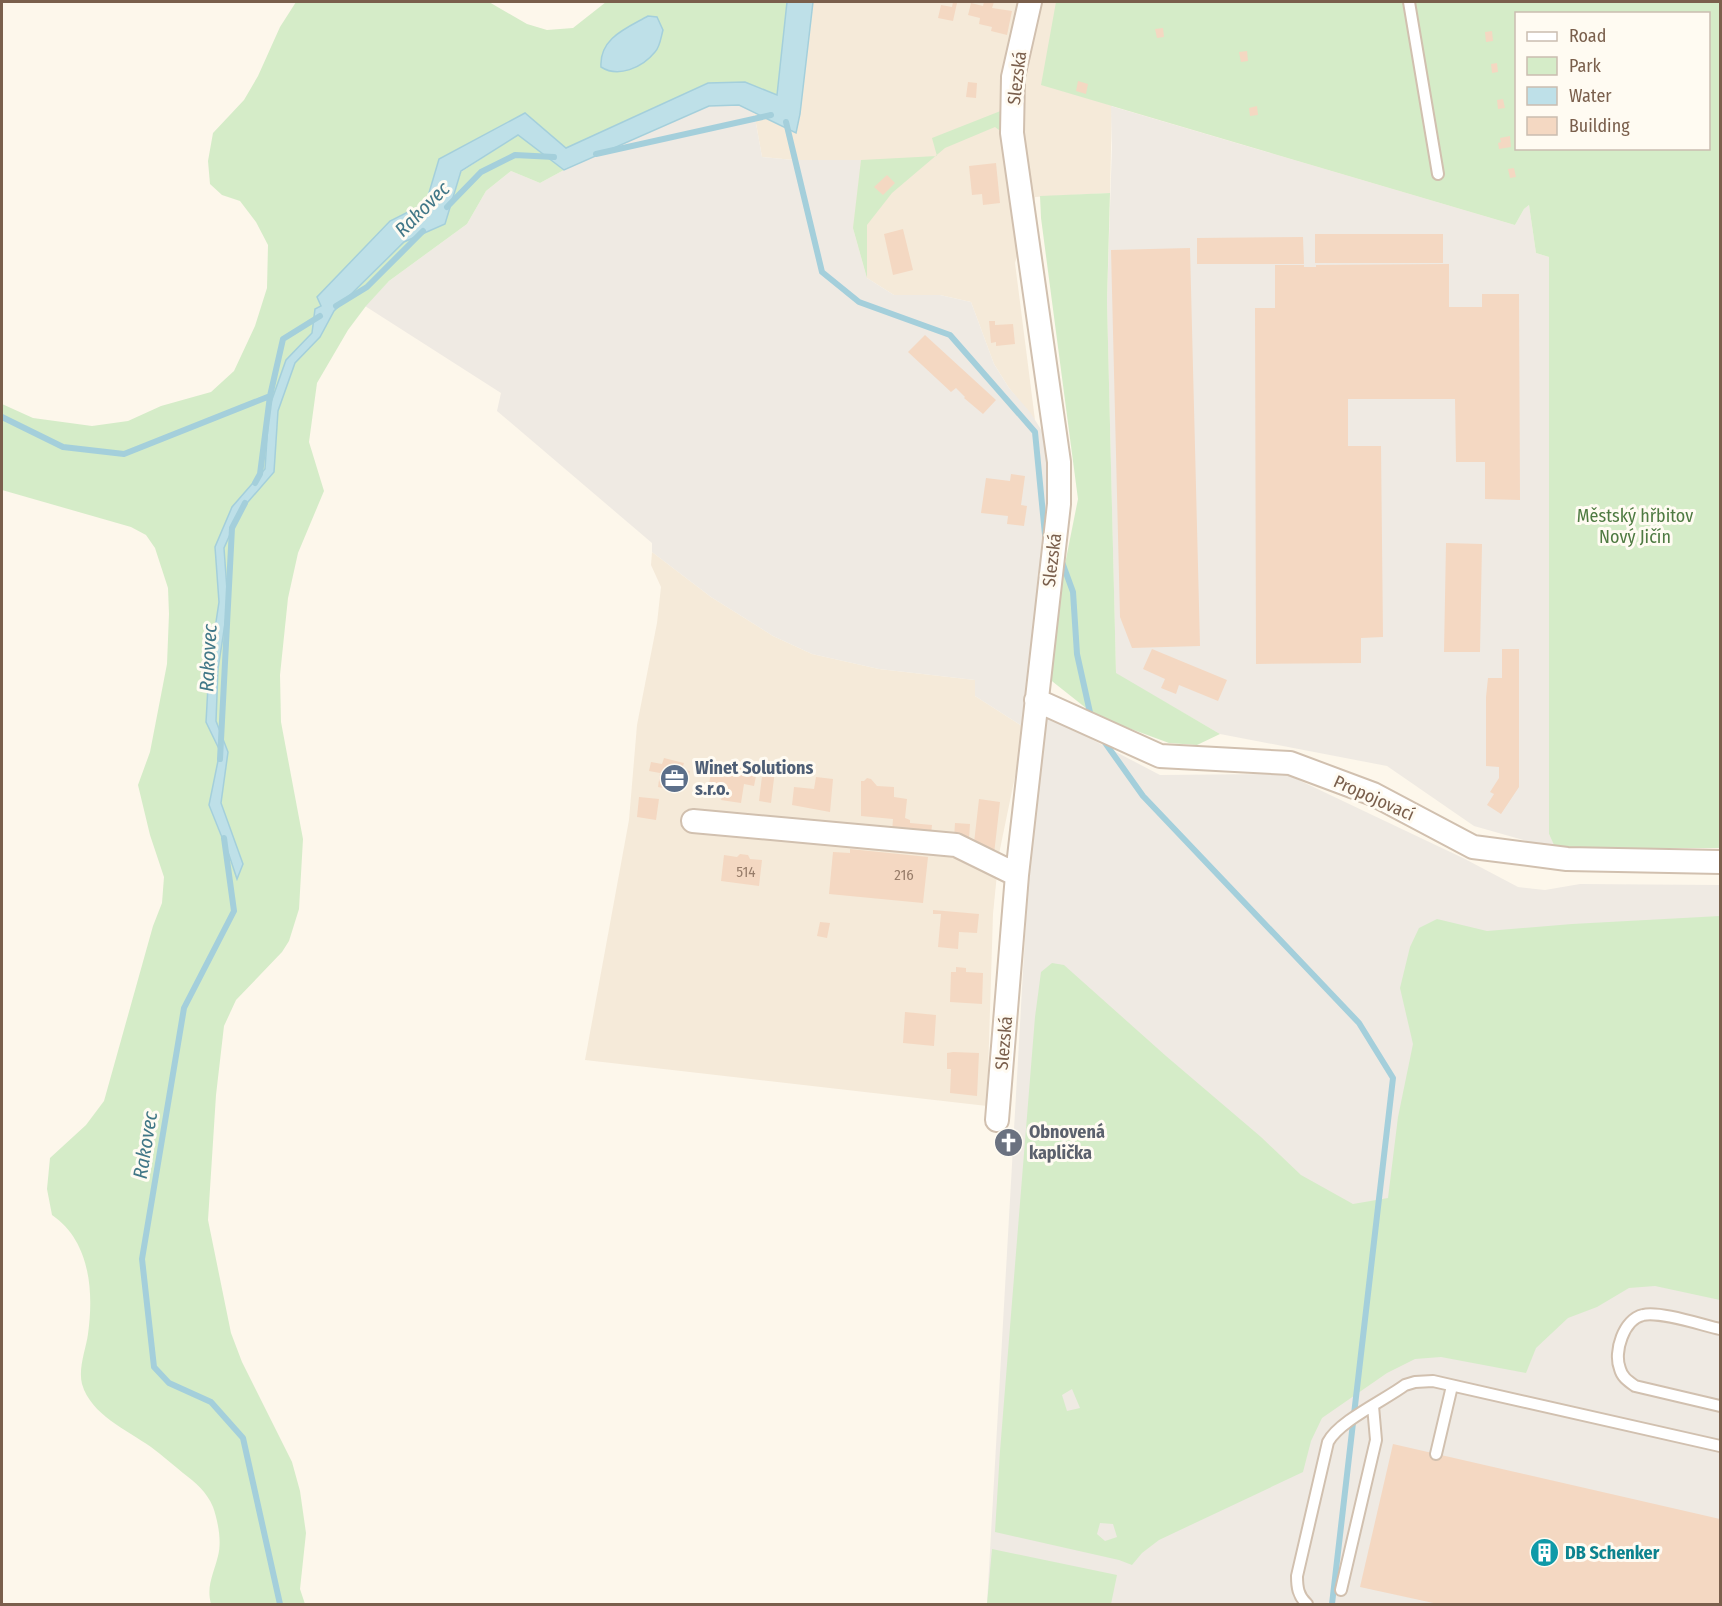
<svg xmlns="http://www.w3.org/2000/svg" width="1722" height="1606" viewBox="0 0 1722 1606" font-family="'Fira Sans Condensed',sans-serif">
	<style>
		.residential { fill: #f5ead9 }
		.industrial { fill: #efeae3 }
		.green { fill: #d5ecc8; fill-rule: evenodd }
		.water { fill: #bee0e8; stroke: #a4cfdb; stroke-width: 1.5 }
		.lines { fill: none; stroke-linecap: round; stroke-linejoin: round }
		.stream { stroke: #a4cfdb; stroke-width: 6 }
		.building { fill: #f4d8c2 }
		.service-casing { stroke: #d1c0af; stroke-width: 14 }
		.minor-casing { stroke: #d1c0af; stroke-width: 26 }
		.service { stroke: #fff; stroke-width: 10 }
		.minor { stroke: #fff; stroke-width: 22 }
		.labels { text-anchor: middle; stroke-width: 6; stroke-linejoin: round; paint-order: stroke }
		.number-label { font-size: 15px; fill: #987d6a }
		.street-label { font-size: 18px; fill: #7a5f4c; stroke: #fffbf2 }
		.park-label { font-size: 18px; fill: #4e7a41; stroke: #fffbf2 }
		.service-label { font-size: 18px; font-weight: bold; fill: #4e5e75; stroke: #fffbf2; text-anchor: start }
		.worship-label { font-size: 18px; font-weight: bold; fill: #5b616d; stroke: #fffbf2; text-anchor: start }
		.culture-label { font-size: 18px; font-weight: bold; fill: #0d838f; stroke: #fffbf2; text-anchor: start }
		.water-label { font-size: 20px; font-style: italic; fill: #417787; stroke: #fffbf2 }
	</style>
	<rect width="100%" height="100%" fill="#fdf7eb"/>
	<path class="residential" d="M813 2H1491L1515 225 1112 106 1110 193 1035 197 1015 263 1035 420 1009 388 994 364 971 302 940 295H894L867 278 853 228 794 160 762 157 754 112 796 132 800 114Z
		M652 552 711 597 773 636 812 654 879 669 975 680V696L1025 728 999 854 993 914 987 1106 585 1060 629 820 637 725 657 623 661 587 651 565Z"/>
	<path class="industrial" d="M739 105 754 112 762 157 794 160H861L853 228 867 278 894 295H940L971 302 994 364 1009 388 1030 412 1047 439 1055 463 1025 728 975 696V680L879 669 812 654 773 636 711 597 652 552V543L497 411 501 393 365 306 389 281 467 224 486 191 511 171 540 183 564 170 709 106Z
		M1111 106 1515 225 1524 209 1529 205 1536 253 1549 257V834L1554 844 1564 848H1551L1474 826 1387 766 1220 734 1116 674 1107 301 1112 146Z
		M1038 708 1093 740 1160 775 1286 774 1465 859 1518 887 1545 890 1580 884 1720 885V1604H987Z"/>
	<path class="green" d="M296 2H489L527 24 547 30 573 28 606 2H787L777 96 745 83H708L566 148 525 113 439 159 426 203 390 221 321 306 315 309 312 333 286 360 269 408 265 469 232 507 215 547 219 602 209 668 206 721 220 751 209 805 237 878 243 864 221 803 228 752 216 721 218 669 228 604 224 548 241 510 274 472 278 411 295 363 320 337 334 311 404 242 445 224 461 172 518 135 564 170 540 183 511 171 486 191 467 224 389 281 366 306 348 330 317 383 309 442 324 491 298 553 288 598 280 675 281 722 303 839 299 909 289 941 282 952 236 1000 224 1026 216 1095 208 1220 231 1333 242 1362 292 1462 300 1491 306 1533 300 1589 305 1604H211C206 1586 214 1573 218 1556 222 1542 218 1521 213 1507 207 1492 195 1482 183 1473 172 1464 162 1455 151 1447 127 1430 91 1415 82 1384 78 1368 86 1349 88 1334 94 1291 90 1241 52 1215L47 1189 50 1158 86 1125 104 1101 153 926 162 903 164 877 150 835 138 785 150 752 167 664 169 614 168 588 155 548 146 535 131 527 2 490V404L33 418 92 426 128 421 161 406 211 392 234 371 255 326 267 288 268 245 256 222 240 201 222 195 210 184 208 161 213 133 244 100 258 76 280 27Z
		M1056 2H1720V848H1564L1554 845 1549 834V257L1536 253 1529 205 1524 209 1515 225 1041 85ZM1516 14H1708V148H1516Z
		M1003 110V133L995 127 945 148 892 193 867 225V278L853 228 861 160 937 156 932 138Z
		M1110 193 1107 301 1116 673 1220 734 1197 745 1169 743 1096 716 1043 674 1078 499 1041 218 1040 196Z
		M1720 916V1300L1655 1286 1629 1288 1597 1307 1568 1318 1536 1348 1526 1373 1441 1357 1415 1359 1387 1373 1322 1418 1311 1441 1303 1472 1159 1540 1142 1553 1132 1565 1119 1560 995 1532 1000 1451 1035 1017 1041 972 1052 963 1064 965 1166 1056 1261 1137 1301 1175 1353 1204 1388 1198 1398 1117 1413 1044 1400 988 1410 947 1419 928 1437 919 1487 931 1572 924ZM1072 1389 1080 1408 1067 1411 1062 1395ZM1100 1523 1113 1524 1117 1537 1105 1541 1097 1534Z
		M992 1549 1117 1575 1111 1604H987Z"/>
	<path class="water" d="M787 2H813L800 114 796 133 739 105 709 106 564 170 518 135 461 171 445 224 404 242 334 311 320 337 295 363 278 411 274 472 241 510 224 548 228 604 218 669 216 721 228 752 221 803 243 864 237 879 229 855 209 805 220 751 206 722 209 668 219 602 215 547 232 507 265 469 269 408 286 360 312 333 315 309 321 306 317 297 390 221 426 203 439 159 525 113 566 148 708 83 745 82 777 95Z
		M648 16 657 17 663 30C661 37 660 47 655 52 642 68 618 78 601 67 599 38 627 28 648 16Z"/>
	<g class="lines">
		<path class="stream" d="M786 122 822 272 859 302 950 335 1035 432 1046 545
			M596 154 771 115
			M447 207 481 172 515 155 554 157
			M336 306 367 287 423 231
			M2 417 63 447 124 454 270 396
			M255 483 260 474 270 396 283 339 320 316
			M1059 559 1062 562 1073 592 1077 654 1091 717
			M1101 737 1143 796 1359 1023 1393 1078 1332 1604
			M220 759 232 528 245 503
			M224 838 234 911 184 1008 142 1259 154 1367 169 1383 211 1402 243 1438 280 1604"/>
	</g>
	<path class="building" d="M953 2 957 3 953 21 938 18 941 5 952 7Z
		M984 2H994L992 8 1012 11 1007 35 991 31 992 27 979 24 980 18 968 15 971 3 983 6Z
		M1163 28 1164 37 1157 38 1155 29Z
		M1492 31 1493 41 1486 42 1485 32Z
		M1247 51 1248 61 1241 62 1239 52Z
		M1497 63 1498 72 1492 73 1491 64Z
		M1078 81 1088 84 1086 94 1076 91Z
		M968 82 977 83 976 98 966 97Z
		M1503 99 1505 108 1498 109 1497 100Z
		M1257 106 1258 115 1250 116 1249 108Z
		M1510 136 1511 147 1499 149 1498 143 1501 142 1500 138Z
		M996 163 1000 203 983 205 982 194 972 195 969 166Z
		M1514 168 1516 177 1510 178 1508 169Z
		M887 175 895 183 883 195 874 187Z
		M903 229 913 270 893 275 884 234Z
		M1315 234H1443V263H1315Z
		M1303 237 1304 264H1197V238Z
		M1190 248 1200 646 1132 648 1120 617 1111 250Z
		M1449 264V307H1482V294H1519L1520 500 1485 499V462H1456L1455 399H1348V446H1381L1383 637 1361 638V663L1256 664 1255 308H1275V265H1304V267H1316V265Z
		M989 321H995V325L1013 324 1015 344 996 346V342L991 343Z
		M925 335 996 400 983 414 964 398 965 397 956 388 951 392 908 352Z
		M1011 474 1025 476 1021 505 1027 506 1024 526 1007 524 1008 516 981 513 986 478 1010 481Z
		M1446 543 1482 544 1480 652H1444Z
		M1152 649 1227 680 1218 701 1179 685 1176 694 1161 688 1165 679 1143 669Z
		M1502 649H1519V787L1501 814 1487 805 1494 794 1490 792 1499 778V767L1486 766V697L1488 678H1502Z
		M664 758 684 763 682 769 690 771 687 785 680 784 678 791 658 787 660 773 649 771 651 762 662 764Z
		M728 764 747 768 748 764 758 766 754 786 744 784 741 803 721 800 723 793 708 790 711 772 726 775Z
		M763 768 775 770 771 803 759 801Z
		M816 777 833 779 830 812 792 805 794 787 814 789Z
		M867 778 871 779 877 786 894 787V797L907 799 905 818 910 820V823L932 825 931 835 892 832 893 819 861 816V781H864Z
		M639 797 659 799 656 820 637 817Z
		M979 799 1000 802 994 854 973 852Z
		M955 823 970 824 969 839 954 838Z
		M850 849 928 857 923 903 829 894 833 852 850 853Z
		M740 854 748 855 750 859 762 860 759 886 721 881 724 855 737 857Z
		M933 910 979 914 977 933 959 932 958 949 938 947 941 914H933Z
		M820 922 830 923 827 938 817 936Z
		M956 967 966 968V972L983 973 982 1004 950 1002 951 972H956Z
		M905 1012 936 1015 934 1046 903 1043Z
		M953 1052 979 1053 977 1096 950 1093 951 1069H947V1053Z
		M1393 1444 1720 1519V1604H1438L1360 1587Z"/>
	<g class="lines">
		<defs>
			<path id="service" d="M1409 2 1438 174
				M1720 1329C1702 1325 1660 1311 1643 1315 1624 1319 1613 1352 1620 1369 1622 1377 1628 1381 1635 1386L1720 1406
				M1436 1454 1452 1386
				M1341 1590 1376 1440 1373 1406
				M1307 1604C1298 1596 1297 1587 1297 1576L1328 1442C1339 1421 1385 1400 1405 1385L1415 1382 1433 1381 1720 1446"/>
			<path id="minor" d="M1036 700 1160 756 1290 763 1373 794 1473 847 1567 859 1720 862
				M693 821 956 845 1017 875
				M997 1120 1017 875 1059 504V462L1012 133 1013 77 1030 2"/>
		</defs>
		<use href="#service" class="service-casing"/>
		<use href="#minor" class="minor-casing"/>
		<use href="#service" class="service"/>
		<use href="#minor" class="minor"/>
	</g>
	<defs>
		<symbol id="office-disc" viewBox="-11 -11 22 22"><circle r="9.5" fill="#5c6f8a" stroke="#fffbf2"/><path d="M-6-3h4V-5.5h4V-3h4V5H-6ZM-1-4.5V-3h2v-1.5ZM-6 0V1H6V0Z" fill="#fff"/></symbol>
		<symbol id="church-disc" viewBox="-11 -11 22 22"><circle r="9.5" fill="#6b7280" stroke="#fffbf2"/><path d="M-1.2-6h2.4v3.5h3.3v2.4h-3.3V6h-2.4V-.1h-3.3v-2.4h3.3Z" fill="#fff"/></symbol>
		<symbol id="building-disc" viewBox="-11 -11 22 22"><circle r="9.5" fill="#0f9aa8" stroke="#fffbf2"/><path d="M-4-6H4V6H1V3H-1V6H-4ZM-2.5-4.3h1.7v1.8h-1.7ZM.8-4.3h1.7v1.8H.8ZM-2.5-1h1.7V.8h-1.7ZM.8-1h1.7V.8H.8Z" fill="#fff"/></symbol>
	</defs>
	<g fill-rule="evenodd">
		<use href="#office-disc" x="658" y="762" width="33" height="33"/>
		<use href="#church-disc" x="992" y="1126" width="33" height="33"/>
		<use href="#building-disc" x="1528" y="1536" width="33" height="33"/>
	</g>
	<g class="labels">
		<g class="number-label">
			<text x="746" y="877">514</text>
			<text x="904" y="880">216</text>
		</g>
		<g class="street-label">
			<text transform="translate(1017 78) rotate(-83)" y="6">Slezská</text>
			<text transform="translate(1052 560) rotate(-83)" y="6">Slezská</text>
			<text transform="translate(1374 798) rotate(24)" y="6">Propojovací</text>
			<text transform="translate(1004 1043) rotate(-85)" y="6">Slezská</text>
		</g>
		<g class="park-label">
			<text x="1635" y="522">Městský hřbitov<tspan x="1635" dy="21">Nový Jičín</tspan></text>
		</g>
		<g class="service-label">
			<text x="695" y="774">Winet Solutions<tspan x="695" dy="21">s.r.o.</tspan></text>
		</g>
		<g class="worship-label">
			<text x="1029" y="1138">Obnovená<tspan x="1029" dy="21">kaplička</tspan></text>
		</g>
		<g class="culture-label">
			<text x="1565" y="1559">DB Schenker</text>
		</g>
		<g class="water-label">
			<text transform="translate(422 209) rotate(-45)" y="7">Rakovec</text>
			<text transform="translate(208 658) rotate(-87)" y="7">Rakovec</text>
			<text transform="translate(145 1145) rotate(-81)" y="7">Rakovec</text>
		</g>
	</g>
	<rect width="1722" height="1606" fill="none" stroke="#7a5f4c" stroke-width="6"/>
	<rect x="1515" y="12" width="195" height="138" fill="#fffbf2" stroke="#cabdb0" stroke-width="1.5"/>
	<rect x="1527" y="32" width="30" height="9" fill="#ffffff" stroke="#cabdb0" stroke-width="1.5"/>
	<text x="1569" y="42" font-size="18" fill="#7a5f4c">Road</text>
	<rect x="1527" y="57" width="30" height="18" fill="#d5ecc8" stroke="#cabdb0" stroke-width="1.5"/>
	<text x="1569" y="72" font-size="18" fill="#7a5f4c">Park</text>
	<rect x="1527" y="87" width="30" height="18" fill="#bee0e8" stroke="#cabdb0" stroke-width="1.5"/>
	<text x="1569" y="102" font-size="18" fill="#7a5f4c">Water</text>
	<rect x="1527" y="117" width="30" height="18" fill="#f4d8c2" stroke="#cabdb0" stroke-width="1.5"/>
	<text x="1569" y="132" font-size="18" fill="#7a5f4c">Building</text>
</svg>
